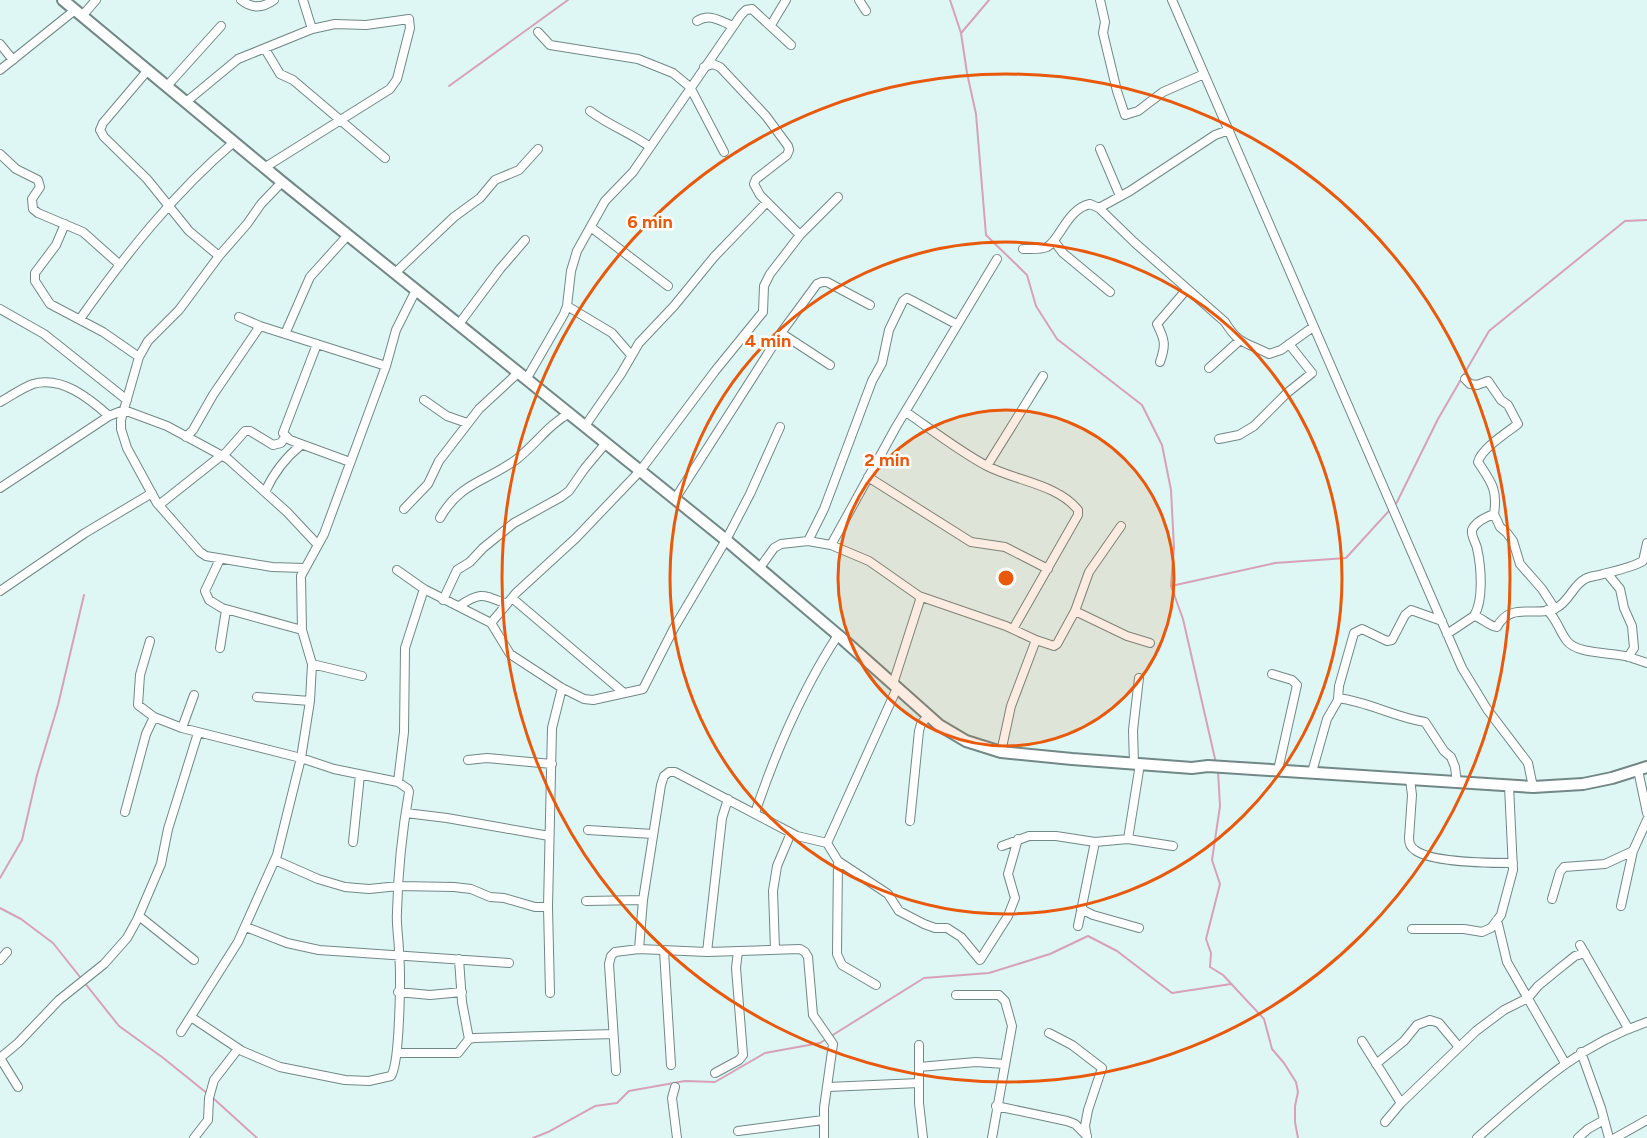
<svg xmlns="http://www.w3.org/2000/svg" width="1647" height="1138" viewBox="0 0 1647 1138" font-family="Figtree,sans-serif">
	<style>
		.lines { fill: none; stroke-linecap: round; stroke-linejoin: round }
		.stream { stroke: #d7a1b8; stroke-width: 2 }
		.minor-casing { stroke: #718886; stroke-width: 10 }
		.secondary-casing { stroke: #718886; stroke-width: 14 }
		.minor { stroke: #fff; stroke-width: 8 }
		.secondary { stroke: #fff; stroke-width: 10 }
		.ring { fill: none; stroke: #e8590c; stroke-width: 3 }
		.centre { fill: #e8590c; stroke: #fff; stroke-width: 3 }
		.ring-label { font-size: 18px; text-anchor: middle; font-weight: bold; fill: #e8590c; stroke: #fff; stroke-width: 5; stroke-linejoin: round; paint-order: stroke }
	</style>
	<rect width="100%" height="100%" fill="#def7f5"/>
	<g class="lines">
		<path class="stream" d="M950 0 961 33 967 73 976 114 986 235 1027 275 1036 306 1057 339 1142 405 1162 445 1171 490 1174 548 1171 586 1183 619 1216 763
			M962 32 989 0
			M449 86 568 0
			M1171 586 1275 563 1346 558 1397 502 1438 419 1489 331 1625 221 1647 220
			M1218 771 1220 806 1212 860 1220 884 1206 939 1211 953 1210 967 1223 975 1264 1019 1272 1049 1284 1063 1296 1082 1298 1092 1295 1106V1122L1298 1138
			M0 878 22 840 37 775 58 705 84 595
			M0 908 21 919 53 943 119 1026 162 1057 208 1094
			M213 1098 257 1138
			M533 1138 548 1132 595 1106 617 1103 629 1091 685 1081 715 1082 765 1053 820 1043 924 978 989 973 1050 954 1088 936 1117 951 1172 993 1231 984"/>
		<defs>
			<path id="minor" d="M241 0C252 9 263 8 274 0
				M303 0 312 29
				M859 0 866 11
				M1100 0 1105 22 1103 33 1117 91 1125 115 1138 111 1163 92 1204 74
				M1172 0 1462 668 1487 709 1528 763 1533 787
				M82 16 96 0
				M697 21C710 13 720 21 733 26
				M771 25 786 0
				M538 32 550 45 638 59 673 73 690 87 724 152
				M0 44 13 60
				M265 49 280 74 293 80 385 158
				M704 67 713 64 720 67 766 116 788 146 789 150 787 155 756 179 754 184 760 195 800 235
				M0 70 75 10
				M148 70 103 123 100 130 104 137 147 179 189 231 219 256
				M167 86 221 26
				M186 102 238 59 312 29 335 24 366 25 409 19 410 28 397 79 390 89 264 168
				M590 111C610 126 631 133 650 147
				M1100 149 1120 196
				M0 154 16 169 38 180 40 187 32 199 33 209 38 213 83 232 120 265
				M282 182 261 204 247 224 219 256 179 310 148 341 139 357 121 420V429L127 448 157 503 200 552 206 556 272 567 304 568
				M1099 208 1130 191 1215 135 1229 130
				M65 224 56 245 35 273V281L50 304 103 332 139 357
				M592 228 668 286
				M1054 241 1063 253 1110 292
				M1023 249C1030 249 1040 250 1047 247 1060 240 1067 209 1090 204L1099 208 1134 242 1225 322C1239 345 1246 342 1269 354L1281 350 1313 327
				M395 273 454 217 480 198 495 180 519 170 538 149
				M567 306 612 333 631 355
				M0 309 44 334 127 400
				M239 317 260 326 386 366
				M80 319C125 255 174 193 234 142
				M459 324 500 269 525 240
				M781 333 830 365
				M285 334 310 277 348 235
				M317 344 283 433 290 440 350 462
				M1160 362C1166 345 1165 340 1157 324L1187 289
				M1209 368 1239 341
				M527 378 564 314 567 306 571 271 577 251 605 201 633 172 741 15 746 10 752 9 791 45
				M1465 379 1470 384 1477 385 1488 381 1501 400 1508 405 1518 424C1506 433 1481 449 1478 462 1491 482 1498 489 1494 514 1486 517 1475 522 1472 530 1471 536 1476 543 1477 548 1481 566 1484 600 1474 616
				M424 400 447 416 467 423
				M0 402C11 396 22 388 33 384 62 376 89 398 109 416
				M906 412C932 430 959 451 987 466 1016 481 1057 484 1078 510V515L1013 629
				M585 426 621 374 639 343 674 306 714 257 767 202
				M186 437 193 430 213 395 260 326
				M1219 439 1239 435 1254 426 1287 393 1312 373 1289 344
				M223 456 245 431H250L273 445 281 443 285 437
				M987 466 1043 376
				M868 477 971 542 1005 547 1048 569
				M0 488 109 416 124 410 167 426 228 459 287 512 318 545
				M265 492C274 472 285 458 301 445
				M675 499 781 333 817 284 822 282H827L870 305
				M159 505 222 455
				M404 509 428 484 439 461 479 409 519 372
				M1494 514 1500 527 1507 533 1513 541 1520 564 1542 589 1555 609
				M440 518C460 482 488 481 517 459 536 444 549 424 570 413
				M808 541 824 509 872 381 882 363 889 330 903 301 907 298 911 300 956 324
				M831 545 896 427 997 259
				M220 559 205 591 209 600 222 608 302 630
				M759 569 774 548 781 544 808 541 831 545 869 561 919 596 1006 626 1036 640 1054 646 1057 644 1075 611 1089 572 1121 526
				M397 570 424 589 491 623 510 654 562 688 584 699 593 700 643 689 674 628 726 540 750 494 780 427
				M1607 573 1620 589 1624 608 1632 626 1634 648 1628 657
				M0 591 85 533 152 493
				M512 598 624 693
				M443 600 457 570 470 562 483 548 514 523 561 497 569 491 585 468 606 443
				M459 606C482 591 483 595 507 604
				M1547 610C1557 619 1559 631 1567 641 1578 655 1613 652 1629 657 1635 659 1641 661 1647 663
				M1075 611 1127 636 1150 643
				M491 623 516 593 576 538 640 471 715 371 763 312 764 286 770 274 800 235 838 197
				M1447 634 1474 616C1483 618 1488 626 1497 627 1510 601 1537 618 1556 608 1569 602 1573 585 1585 579 1590 576 1597 576 1603 574 1615 571 1633 567 1643 561L1647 543
				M150 641 140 675 138 705 154 717 182 728 301 758 334 769 398 782 408 789 409 792C402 832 398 872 397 912 396 926 399 939 399 953 401 973 400 1063 391 1076L369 1081 345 1080 280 1067 242 1051 191 1017
				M220 648 226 610
				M312 664 362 676
				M1272 674 1292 680 1297 685 1278 770
				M893 684 920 600 919 596
				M257 697 310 701
				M1338 698C1369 702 1394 717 1425 722L1444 751 1451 757 1455 767 1457 783
				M182 728 194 695
				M1001 752 1011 706 1036 640
				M468 760 487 758 552 764
				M1134 764 1133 730 1139 678
				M1638 770 1647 813
				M1312 772 1327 719 1338 700 1339 686 1354 633 1362 629 1387 641 1392 640 1405 615 1411 610 1442 621
				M1410 779 1412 795 1409 838C1409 843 1410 847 1415 850 1431 863 1492 863 1513 863
				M398 782 404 732 405 648 424 589
				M125 812 146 734 154 717
				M406 813 447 818 549 836
				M755 813C776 751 802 690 838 635
				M910 821 919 731 921 724 928 716
				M588 830 653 834
				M1128 839 1140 764
				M353 842 360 775
				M827 843 897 688
				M1002 846 1029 836H1056L1095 842 1128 839 1173 846
				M275 860 318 879 345 887 369 889 399 886 454 887 471 889 490 897 504 898 535 907H548
				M838 861 837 954 842 965 876 985
				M1552 899 1560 872 1564 867 1605 864 1633 851
				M586 901 643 900
				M1621 906 1633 851 1647 820
				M1081 909 1093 915 1139 928
				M139 916 194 960
				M1497 920 1507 962 1565 1063
				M1078 926 1095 842
				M246 927 287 943 319 950 509 963
				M1412 929H1464L1482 932 1491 928 1501 915 1513 870 1509 786
				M1580 945 1628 1028
				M639 949 643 900 661 785 664 776 669 772H675L797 836 827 843 838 861 888 894 899 911 924 924 935 928H947L961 937 980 960 1008 916 1015 898 1008 874 1018 839
				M775 949 773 891 777 866 791 833
				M664 951 671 1065
				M707 952 722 818 728 799
				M459 959 462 1002 469 1039
				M0 960 7 952
				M398 992 430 995 462 992
				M550 993 548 907 552 728 562 688
				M956 995H999L1005 1001 1012 1026 992 1138
				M181 1032 238 942 277 855 301 758 310 701 312 664 302 630 301 576 324 534 386 366 396 330 416 290
				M1049 1033 1072 1045 1102 1068 1088 1110 1085 1126 1087 1138
				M1362 1041 1401 1103
				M919 1045V1103L923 1138
				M1581 1052 1601 1108 1609 1138
				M398 1053H458L469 1039 474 1038 613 1034
				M0 1058 18 1043 59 1000 104 964 127 938 137 920 161 864 168 829 198 733
				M0 1058 18 1087
				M1376 1064 1404 1041 1417 1025 1430 1020 1439 1023 1459 1047
				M919 1067 976 1062 1005 1064
				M616 1071 609 964 611 956 615 952 639 949 707 952 800 949 805 952 808 957 813 1015 833 1044 824 1108V1138
				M715 1073 739 1060 743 1055 736 968 738 951
				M675 1087 672 1098 677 1138
				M828 1087 919 1083
				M996 1106 1067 1121 1075 1124 1087 1136
				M1385 1122 1401 1103 1476 1031 1504 1010 1528 998 1538 986 1560 968 1575 956 1585 953
				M738 1131 823 1120
				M194 1138 208 1120 209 1098 214 1080 238 1049
				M1477 1138C1532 1090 1576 1046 1647 1022
				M1578 1138 1588 1129 1604 1120
				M1615 1138 1647 1120"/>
			<path id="secondary" d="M63 0 282 182 726 540 838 635 939 725 966 741 1001 752 1072 759 1192 768 1208 766 1533 787 1583 784 1612 778 1647 767"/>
		</defs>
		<use href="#minor" class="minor-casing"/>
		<use href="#secondary" class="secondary-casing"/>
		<use href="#minor" class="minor"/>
		<use href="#secondary" class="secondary"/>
	</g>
	<circle cx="1006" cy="578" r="168" fill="#e8590c" fill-opacity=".12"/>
	<g class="ring">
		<circle cx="1006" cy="578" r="168"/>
		<circle cx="1006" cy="578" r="336"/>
		<circle cx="1006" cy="578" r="504"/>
	</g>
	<circle cx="1006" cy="578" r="9" class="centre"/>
	<g class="ring-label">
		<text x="650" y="228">6 min</text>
		<text x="768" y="347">4 min</text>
		<text x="887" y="466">2 min</text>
	</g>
</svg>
